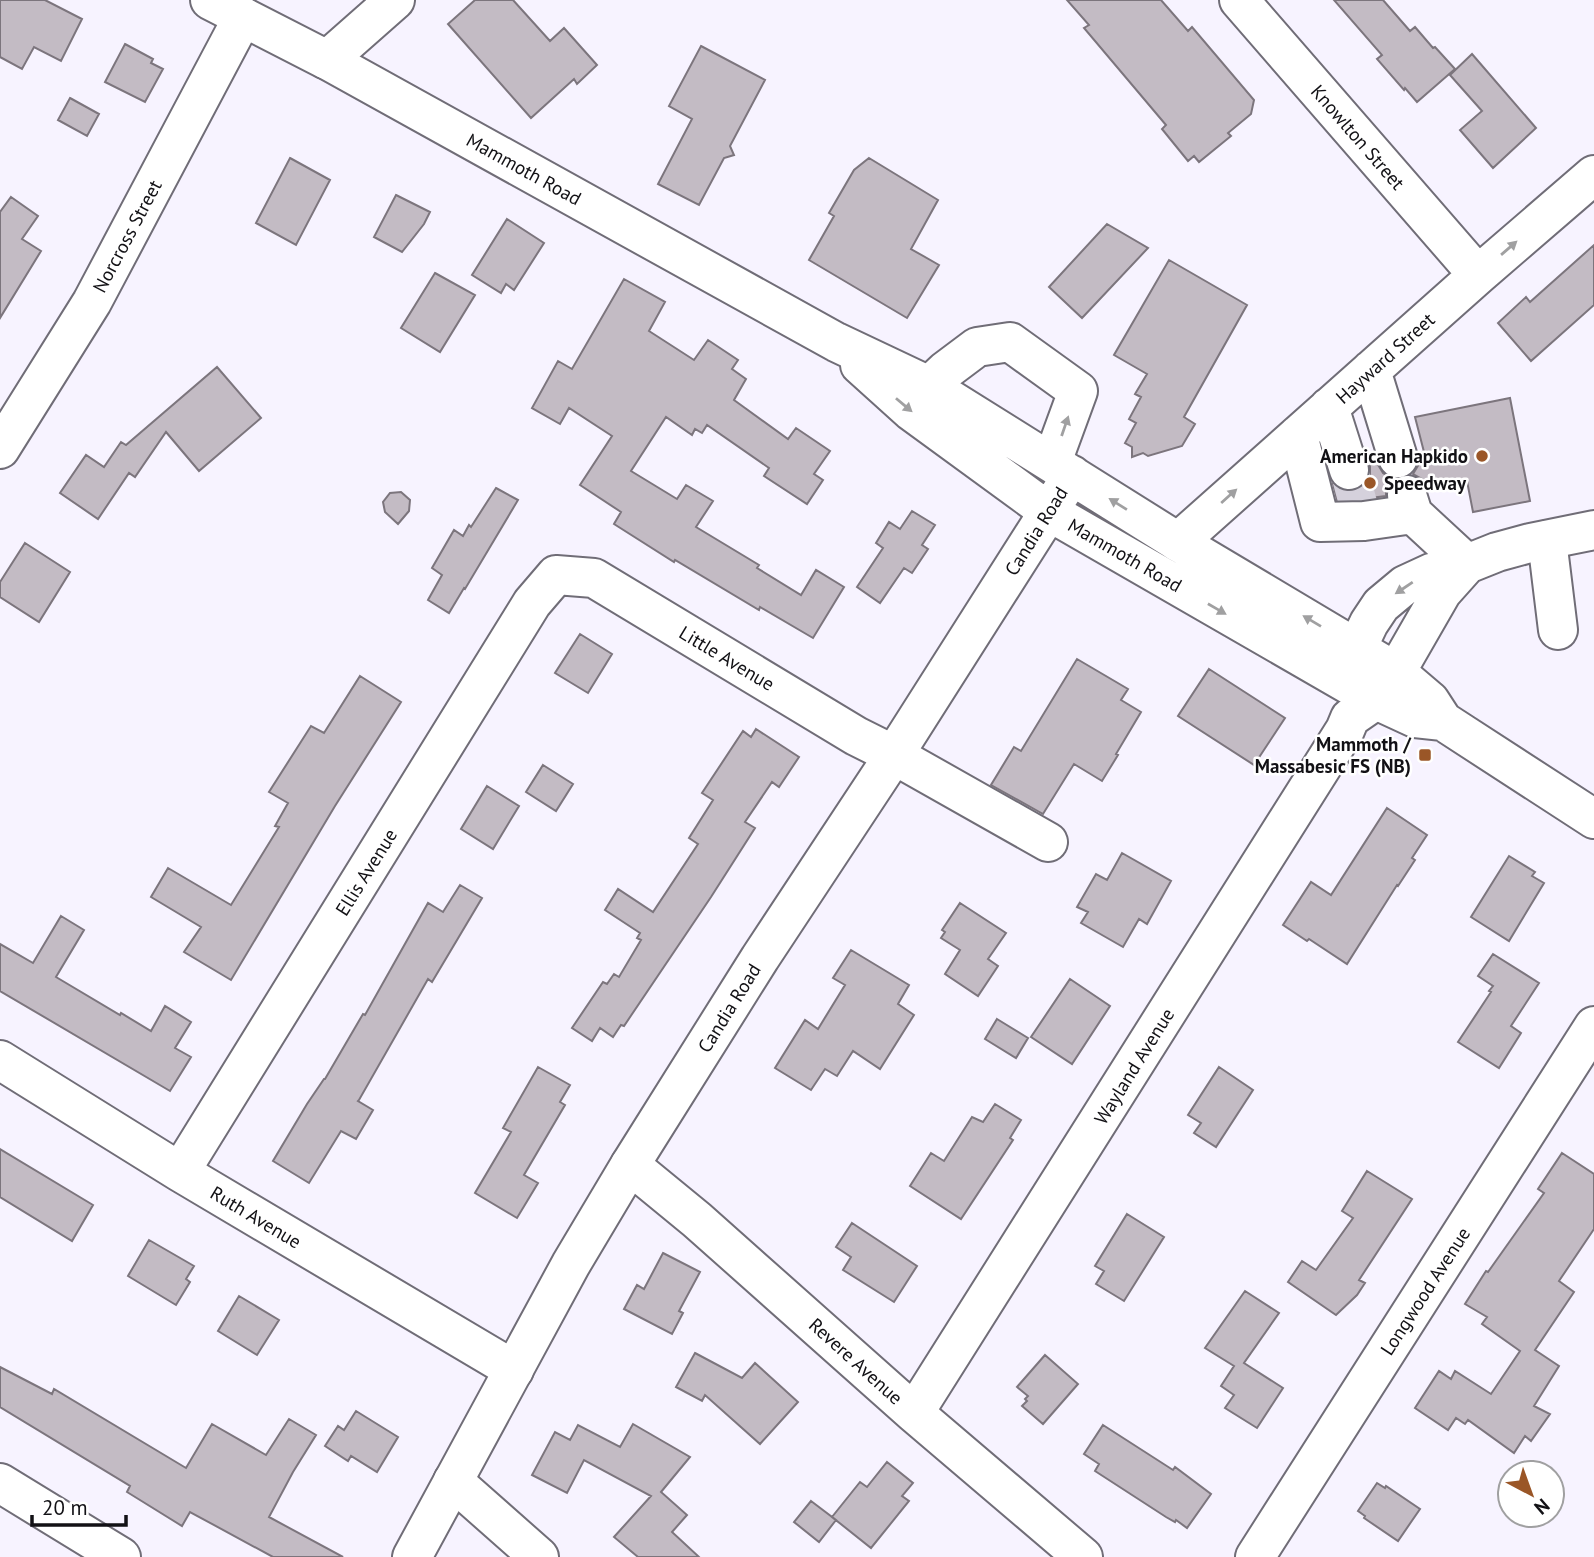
<svg xmlns="http://www.w3.org/2000/svg" width="1594" height="1557" viewBox="0 0 1594 1557" font-family="'PT Sans',sans-serif">
	<style>
		.building { fill: #c3bbc4; stroke: #7c757d; stroke-width: 2 }
		.lines { fill: none; stroke-linecap: round; stroke-linejoin: round }
		.minor-tunnel { stroke: #d5d1dc; stroke-width: 38; stroke-dasharray: 38 19; stroke-linecap: butt }
		.minor-casing { stroke: #706d77; stroke-width: 42 }
		.major-casing { stroke: #706d77; stroke-width: 42 }
		.minor { stroke: #fff; stroke-width: 38 }
		.major { stroke: #fff; stroke-width: 38 }
		.oneway { fill: #a0a0a1 }
		.poi-dot { fill: #9a5627; stroke: #fff; stroke-width: 2.5 }
		.labels { text-anchor: middle; stroke-width: 5; stroke-linejoin: round; paint-order: stroke }
		.street-label { font-size: 19px; fill: #121115; stroke: #fff }
		.poi-label { font-size: 19px; font-weight: bold; fill: #121115; stroke: #fff; text-anchor: end }
	</style>
	<rect width="100%" height="100%" fill="#f7f3ff"/>
	<path class="building" d="M0 0H45L82 19 61 61 34 47 22 69 0 57Z
		M475 0H513L550 41 564 28 597 65 577 84 574 79 531 118 448 24Z
		M1067 0H1161L1188 31 1192 27 1254 100 1251 114 1228 133 1231 136 1199 162 1194 156 1188 161 1162 129 1166 125 1084 28 1089 25Z
		M1334 0H1383L1410 31 1415 27 1433 48 1435 47 1455 69 1417 102 1405 88 1404 90 1377 59 1382 55Z
		M125 44 153 59 151 63 163 69 145 102 105 82Z
		M701 46 765 80 730 146 734 155 724 158 699 205 658 184 692 119 669 106Z
		M1472 54 1536 128 1493 168 1460 130 1482 111 1450 75Z
		M70 98 99 114 87 136 58 120Z
		M290 158 330 180 296 245 256 223Z
		M869 158 938 200 911 249 939 265 907 318 809 260 834 216 829 213 854 170Z
		M396 195 430 212 424 224 402 252 374 237Z
		M11 197 38 216 22 239 41 251 0 318V212Z
		M507 219 544 243 514 290 506 284 501 293 472 275Z
		M1107 224 1148 248 1082 318 1049 287Z
		M1594 245V305L1531 361 1498 323 1526 297 1530 302Z
		M1169 260 1247 305 1184 417 1195 424 1182 446 1148 456 1143 453 1132 457V447L1125 443 1136 423 1129 419 1141 397 1135 394 1147 374 1114 355Z
		M435 273 475 295 440 352 401 328Z
		M624 279 665 302 649 331 694 360 708 340 738 360 732 369 746 379 734 400 788 439 796 428 830 451 814 474 823 480 807 504 764 476 769 468 707 425 702 433 695 429 692 435 666 417 631 471 677 499 686 485 713 501 696 527 759 565 757 568 801 595 816 570 844 587 813 638 760 607 759 610 675 560 674 562 614 524 621 512 580 485 612 436 569 408 560 424 532 408 558 361 572 369Z
		M217 367 261 418 199 471 166 432 135 477 129 473 98 519 60 493 86 455 104 467 121 442 126 445Z
		M1510 398 1530 501 1473 512 1467 481 1428 490 1422 479 1413 474 1419 464V453L1424 452 1415 417Z
		M1377 463 1383 473 1392 479 1386 490V496L1362 499 1337 500 1333 484 1344 491H1356L1366 484 1370 475V465Z
		M496 488 518 500 465 589 464 588 449 613 428 600 442 575 432 568 454 530 463 536 469 525 471 527Z
		M401 492 410 500 409 511 398 524 385 512 383 502 390 493Z
		M912 511 935 525 922 545 928 549 912 573 904 568 880 603 857 587 883 548 876 543 889 522 900 529Z
		M25 543 70 572 39 622 0 597V582Z
		M580 634 612 654 588 693 555 673Z
		M1077 659 1128 689 1121 700 1141 712 1116 754 1118 755 1102 781 1074 764 1043 814 991 785 1014 747 1021 751Z
		M1209 669 1285 718 1254 765 1178 716Z
		M360 676 401 702 335 806 231 980 184 952 201 927 151 897 168 868 231 905 279 827 275 826 288 803 269 792 311 726 324 733Z
		M756 729 799 757 779 787 772 782 745 822 755 828 711 897 624 1026 621 1025 613 1037 600 1028 592 1041 572 1028 603 982 607 984 614 974 619 977 641 940 637 938 640 933 605 910 618 889 653 912 698 844 689 838 713 800 702 793 743 731 751 737Z
		M543 765 573 784 556 811 526 792Z
		M487 786 519 806 493 849 461 829Z
		M1387 808 1427 835 1412 858 1415 860 1398 886 1397 885 1347 964 1309 939 1307 941 1283 925 1311 882 1331 895Z
		M1122 853 1171 881 1147 924 1139 919 1123 947 1081 923 1088 912 1077 907 1096 874 1107 880Z
		M1509 856 1535 872 1532 876 1544 883 1509 941 1471 917Z
		M460 885 482 898 432 982 428 979 359 1100 358 1101 373 1110 356 1139 341 1131 309 1183 273 1161 307 1104 324 1079H325L363 1014 365 1015 428 903 443 912Z
		M960 903 1006 933 988 959 998 966 978 996 945 974 960 950 941 938 945 932 942 930Z
		M61 916 84 930 56 977 120 1015 121 1013 151 1031 165 1006 191 1022 175 1048 191 1057 170 1091 0 991V944L33 963Z
		M851 950 909 985 898 1004 914 1015 880 1069 853 1051 837 1076 825 1069 811 1090 775 1068 805 1020 818 1029 845 985 833 978Z
		M1493 954 1539 983 1511 1026 1521 1033 1499 1068 1458 1042 1491 992 1489 991 1493 986 1478 976Z
		M1070 979 1110 1006 1072 1064 1031 1037Z
		M997 1019 1028 1038 1016 1058 985 1039Z
		M538 1067 570 1085 560 1102 565 1105 524 1175 538 1183 517 1218 475 1193 511 1132 503 1128Z
		M1219 1067 1253 1090 1216 1147 1194 1133 1201 1123 1188 1115Z
		M995 1104 1021 1120 1010 1138 1013 1140 961 1219 910 1186 931 1153 944 1161 972 1117 983 1122Z
		M0 1149 93 1205 72 1241 0 1197Z
		M1562 1153 1594 1174V1229L1559 1281 1574 1292 1535 1350 1559 1366 1534 1406 1550 1414 1531 1441 1525 1436 1514 1453 1468 1420 1465 1424 1456 1418 1448 1430 1415 1408 1439 1371 1451 1379 1455 1371 1491 1394 1520 1351 1482 1324 1487 1317 1465 1304 1486 1271 1488 1272 1544 1193 1538 1189Z
		M1367 1171 1412 1199 1359 1280 1365 1283 1357 1295 1336 1315 1288 1282 1302 1261 1316 1270 1353 1218 1342 1211Z
		M1127 1214 1164 1237 1124 1301 1096 1284 1104 1271 1095 1266Z
		M852 1223 917 1266 894 1302 843 1270 851 1257 836 1247Z
		M149 1240 194 1266 186 1279 190 1282 176 1305 128 1276Z
		M663 1253 700 1272 679 1311 683 1313 672 1334 624 1309 637 1285 644 1289Z
		M1245 1291 1279 1313 1244 1363 1283 1388 1257 1428 1225 1408 1234 1395 1221 1386 1234 1366 1205 1348Z
		M239 1296 279 1320 257 1355 218 1331Z
		M695 1353 742 1378 755 1363 798 1402 760 1444 705 1395 702 1401 676 1387Z
		M1045 1355 1078 1384 1043 1424 1022 1406 1027 1401 1025 1399 1028 1396 1017 1387Z
		M0 1367 52 1394 54 1389 186 1468 212 1424 266 1455 289 1419 316 1435 293 1472 269 1517 343 1557H273L190 1512 182 1526 127 1492 130 1486 0 1407Z
		M356 1411 398 1437 377 1472 351 1456 348 1461 325 1446 338 1426 344 1430Z
		M633 1424 690 1457 661 1492 687 1515 672 1532 699 1557H638L614 1537 651 1496 584 1460 567 1493 532 1475 555 1432 570 1440 578 1425 620 1447Z
		M1103 1425 1173 1470 1175 1467 1211 1494 1187 1528 1176 1520 1175 1522 1166 1517 1095 1471 1099 1464 1084 1454Z
		M887 1462 913 1483 902 1496 909 1501 871 1548 832 1517 860 1482 867 1487Z
		M1377 1483 1385 1488 1386 1486 1420 1509 1398 1541 1364 1518 1365 1516 1358 1511Z
		M811 1501 836 1520 819 1542 794 1522Z"/>
	<g class="lines">
		<path class="minor-tunnel" d="M1349 470 1359 507"/>
		<defs>
			<path id="minor" d="M1239 0 1478 275
				M327 60 395 0
				M1371 370 1398 458
				M929 386 945 371 977 347 1010 342 1078 391 1052 462
				M1329 407 1349 470
				M1298 435 1320 522 1364 521 1413 514
				M0 449 92 302 243 17
				M1407 495 1413 514 1467 564
				M1547 540 1558 630
				M1178 542 1478 275 1594 175
				M0 1060 180 1172 514 1370
				M630 1165 697 1220 914 1413 1083 1557
				M180 1172 532 603 556 575 594 578 856 736 894 755 1048 842
				M914 1413 1345 730 1350 718 1376 700
				M453 1481 539 1557
				M0 1483 121 1557
				M1255 1557 1594 1026"/>
			<path id="major" d="M210 0 327 60 836 342 929 386 1178 542 1396 672 1430 701 1443 721 1594 819
				M860 365 911 411 1048 511 1376 700 1415 718 1443 721
				M1350 673 1357 648 1369 623 1381 605 1405 585 1431 573 1467 564 1497 552 1530 543 1594 530
				M1381 693 1396 672 1442 592 1467 564
				M412 1557 571 1264 630 1165 760 958 894 755 1072 475"/>
		</defs>
		<use href="#minor" class="minor-casing"/>
		<use href="#major" class="major-casing"/>
		<use href="#minor" class="minor"/>
		<use href="#major" class="major"/>
	</g>
	<defs><path id="oneway-solid" d="M-6-.8H1V-3.2L6.5 0L1 3.2V.8H-6Z" transform="scale(1.75)"/></defs>
	<g class="oneway">
		<use href="#oneway-solid" transform="translate(1509 248) rotate(-41)"/>
		<use href="#oneway-solid" transform="translate(904 405) rotate(40)"/>
		<use href="#oneway-solid" transform="translate(1065 426) rotate(-71)"/>
		<use href="#oneway-solid" transform="translate(1229 496) rotate(-42)"/>
		<use href="#oneway-solid" transform="translate(1118 504) rotate(-148)"/>
		<use href="#oneway-solid" transform="translate(1404 588) rotate(146)"/>
		<use href="#oneway-solid" transform="translate(1217 609) rotate(30)"/>
		<use href="#oneway-solid" transform="translate(1312 621) rotate(-149)"/>
	</g>
	<g class="poi-dot">
		<circle cx="1482" cy="456" r="7"/>
		<circle cx="1370" cy="483" r="7"/>
		<rect x="1418" y="748" width="14" height="14" rx="3.5"/>
	</g>
	<g class="labels">
		<g class="street-label">
			<text transform="translate(1358 137) rotate(49)" y="7">Knowlton Street</text>
			<text transform="translate(524 169) rotate(29)" y="7">Mammoth Road</text>
			<text transform="translate(127 236) rotate(-62)" y="7">Norcross Street</text>
			<text transform="translate(1385 358) rotate(-42)" y="7">Hayward Street</text>
			<text transform="translate(1036 531) rotate(-58)" y="7">Candia Road</text>
			<text transform="translate(1125 555) rotate(30)" y="7">Mammoth Road</text>
			<text transform="translate(727 658) rotate(31)" y="7">Little Avenue</text>
			<text transform="translate(366 872) rotate(-58)" y="7">Ellis Avenue</text>
			<text transform="translate(729 1008) rotate(-58)" y="7">Candia Road</text>
			<text transform="translate(1134 1066) rotate(-58)" y="7">Wayland Avenue</text>
			<text transform="translate(256 1217) rotate(31)" y="7">Ruth Avenue</text>
			<text transform="translate(1425 1291) rotate(-57)" y="7">Longwood Avenue</text>
			<text transform="translate(856 1361) rotate(42)" y="7">Revere Avenue</text>
		</g>
		<g class="poi-label">
			<text x="1468" y="463">American Hapkido</text>
			<text x="1384" y="490" text-anchor="start">Speedway</text>
			<text x="1411" y="751">Mammoth /<tspan x="1411" dy="22">Massabesic FS (NB)</tspan></text>
		</g>
	</g>
	<g transform="translate(1531 1494) rotate(139)"><circle r="33" fill="#ffffff" stroke="#a0a0a1" stroke-width="2"/>
	<path d="M0-5L12 26L0 18L-12 26Z" fill="#9a5627"/>
	<text y="-10" font-size="19" font-weight="bold" text-anchor="middle" fill="#121115">N</text>
	</g>
	<path d="M32 1515v10h94v-10" fill="none" stroke="#121115" stroke-width="3.5"/>
	<text x="42" y="1515" font-size="21" fill="#121115" stroke="#ffffff" stroke-width="5" paint-order="stroke">20 m</text>
</svg>
